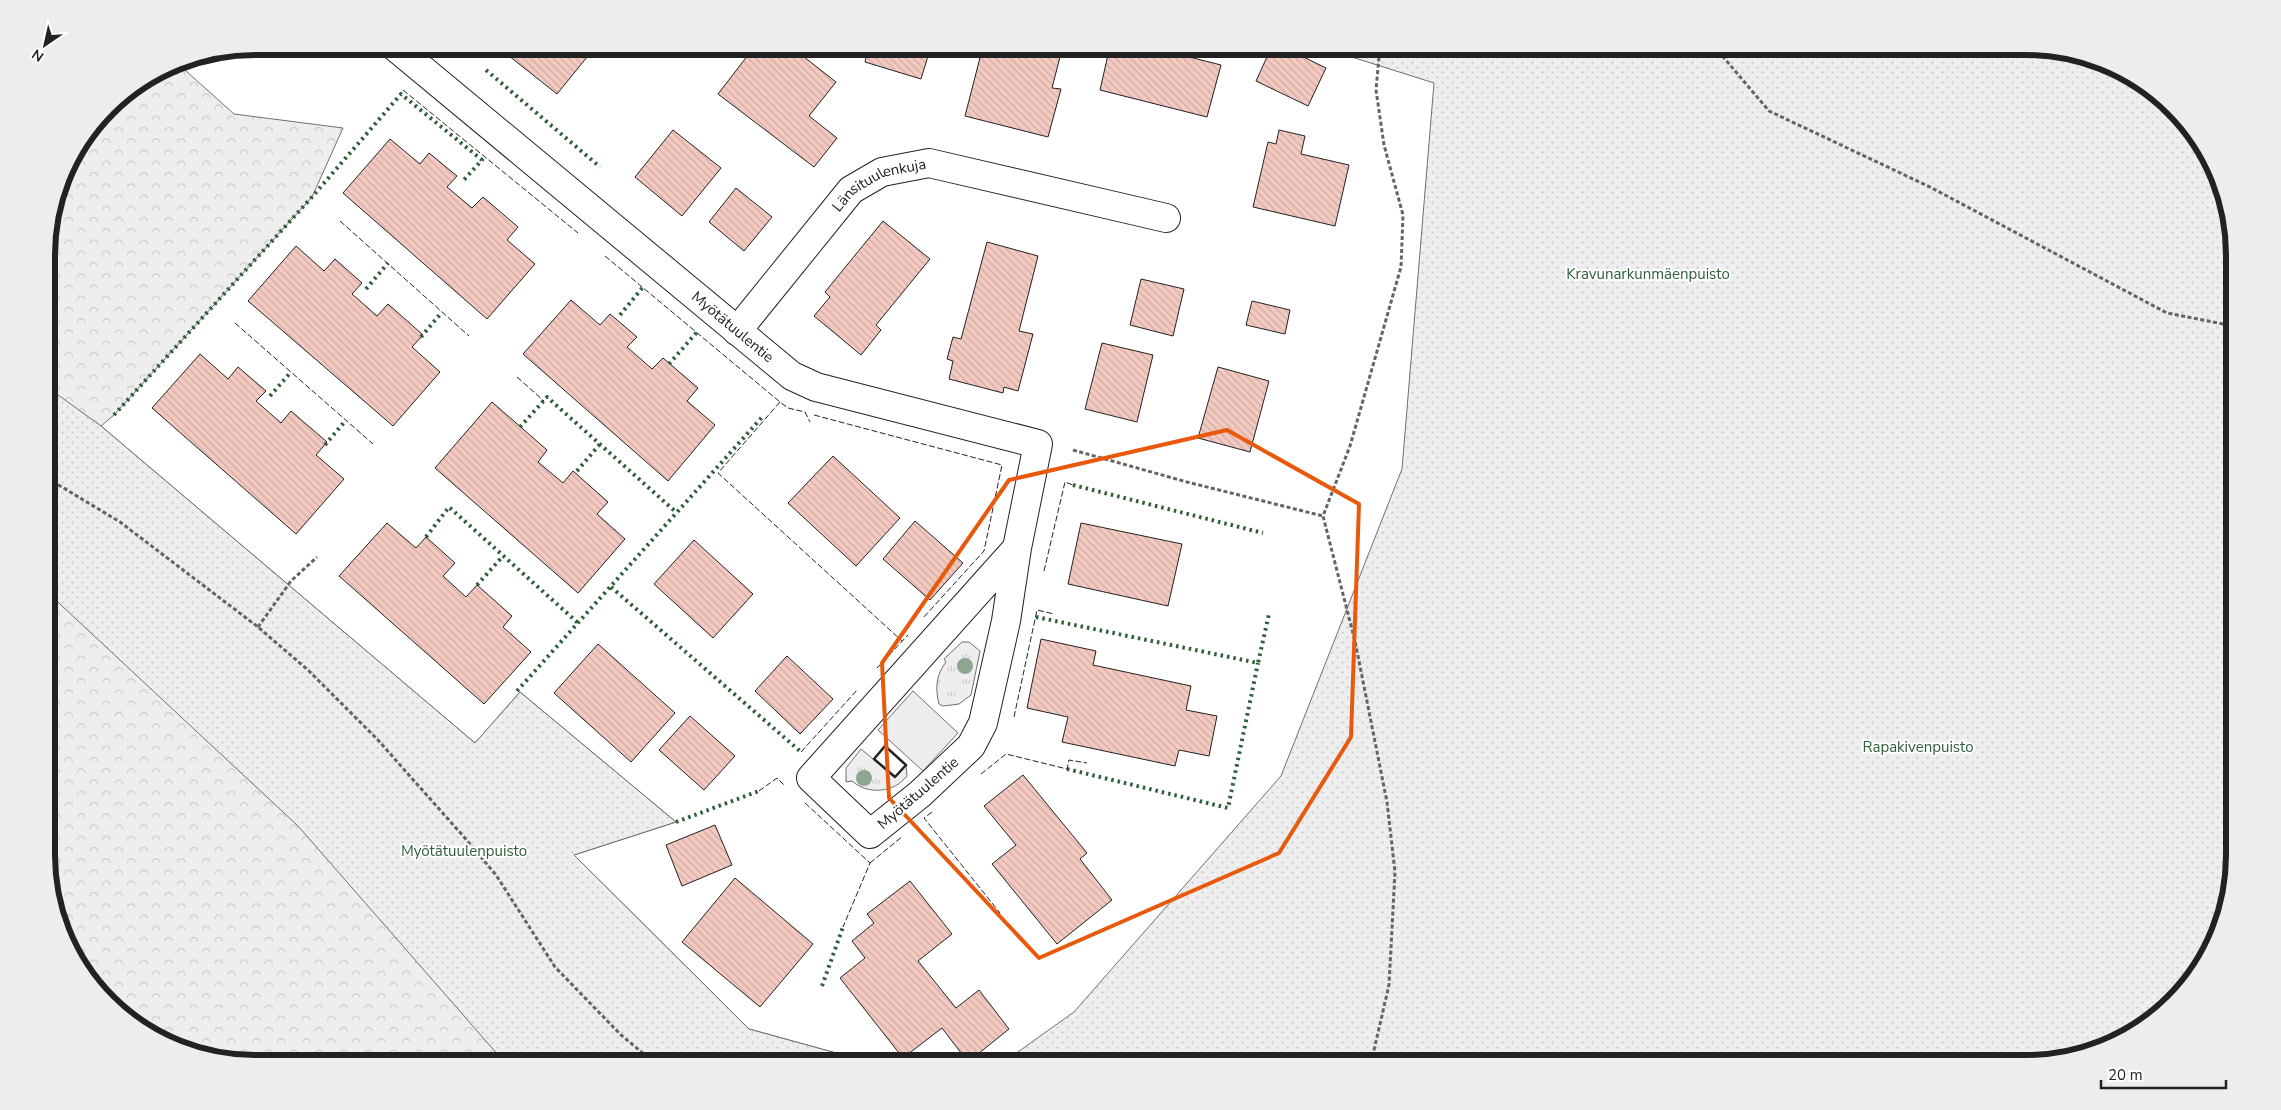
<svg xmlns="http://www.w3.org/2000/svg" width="2281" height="1110" viewBox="0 0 2281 1110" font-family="'Nunito Sans',sans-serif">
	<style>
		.grass { fill: url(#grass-tufts); stroke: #6f6f6f }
		.forest { fill: url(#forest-crowns); stroke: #6f6f6f }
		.park { fill: url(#park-dots); stroke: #6f6f6f }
		.parking { fill: #ededed; stroke: #6f6f6f }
		.building { fill: url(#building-back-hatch); stroke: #222 }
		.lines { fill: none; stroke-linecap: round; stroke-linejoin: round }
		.street-casing { stroke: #222; stroke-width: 30 }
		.path { stroke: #646464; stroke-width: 3; stroke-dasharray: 4 2.5; stroke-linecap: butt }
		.street { stroke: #fff; stroke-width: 28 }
		.hedge { stroke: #2f5e38; stroke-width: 4; stroke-dasharray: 2.5 4; stroke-linecap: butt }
		.fence { stroke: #222; stroke-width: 1; stroke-dasharray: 6 2.5; stroke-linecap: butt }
		.wall { stroke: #222; stroke-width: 2.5 }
		.tree { fill: #8da692 }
		.marked { fill: none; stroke: #e8590c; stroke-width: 4; stroke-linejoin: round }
		.labels { text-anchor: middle; stroke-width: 4; stroke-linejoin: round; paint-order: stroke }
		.street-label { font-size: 15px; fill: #222; stroke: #fff }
		.park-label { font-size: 15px; fill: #2f5e38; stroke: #fff }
		.rim { fill: none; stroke: #222; stroke-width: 6 }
	</style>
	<defs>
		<pattern id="grass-tufts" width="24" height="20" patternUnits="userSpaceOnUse" patternTransform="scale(1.25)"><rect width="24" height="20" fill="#eee"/><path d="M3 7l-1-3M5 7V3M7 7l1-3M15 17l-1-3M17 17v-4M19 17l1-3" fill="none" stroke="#ccc"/></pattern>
		<pattern id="forest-crowns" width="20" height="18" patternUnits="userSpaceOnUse" patternTransform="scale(1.25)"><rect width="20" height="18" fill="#eee"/><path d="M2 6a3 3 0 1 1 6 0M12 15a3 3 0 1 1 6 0" fill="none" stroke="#ccc"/></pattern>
		<pattern id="park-dots" width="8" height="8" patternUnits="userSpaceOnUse" patternTransform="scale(1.25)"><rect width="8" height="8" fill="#eee"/><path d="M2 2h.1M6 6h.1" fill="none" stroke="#ccc" stroke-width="1.8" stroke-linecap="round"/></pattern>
		<pattern id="building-back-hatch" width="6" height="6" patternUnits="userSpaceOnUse" patternTransform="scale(1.25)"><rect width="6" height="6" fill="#f3c9c0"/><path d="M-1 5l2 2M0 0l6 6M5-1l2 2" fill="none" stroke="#d0aca5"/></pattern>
	</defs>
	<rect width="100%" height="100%" fill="#fff"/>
	<path class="grass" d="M962 642H969L980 651 971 695 959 704 943 706 939 704C935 688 936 675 946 662L944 659Z
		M861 749 895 777 906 765 907 776C894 793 868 795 852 781L846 782V768Z"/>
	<path class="forest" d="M176 62 234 114 343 128 312 197 114 415 101 426 475 743 520 692 676 822 574 855 749 1029 876 1064H255L163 1042 89 982 62 935 48 883 47 241 68 162 117 98Z"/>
	<path class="park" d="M1317 46H2026L2118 68 2163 98 2199 139 2233 228 2235 855 2213 947 2183 992 2142 1028 2093 1053 2039 1063 1001 1064 1074 1012 1281 776 1402 469 1434 83Z
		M47 387 101 426 475 743 520 692 676 822 574 855 749 1029 876 1064H506L298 826 47 592Z"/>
	<path class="parking" d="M913 691 958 733 923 771 878 730Z"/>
	<path class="building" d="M509 46H596L557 94 504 52Z
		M755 46H790L836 82 809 116 837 138 814 167 718 94Z
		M869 46H931L921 79 865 62Z
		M983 46H1034L1061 53 1052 88 1061 89 1048 137 965 116Z
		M1110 46H1146L1221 65 1207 117 1100 90Z
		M1272 46H1281L1326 68 1308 106 1256 81Z
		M673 130 721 168 682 216 635 177Z
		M1279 130 1305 136 1301 154 1349 165 1335 226 1253 207 1268 142 1276 144Z
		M390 139 420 164 429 153 457 176 447 187 472 208 483 197 518 227 507 240 535 264 487 319 343 193Z
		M736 188 772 217 744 251 709 222Z
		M883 221 930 259 876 325 881 330 861 355 814 316 830 297 825 292Z
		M987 242 1038 256 1019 331 1033 334 1018 391 1004 387 1003 393 949 379 953 361 947 359 953 337 961 339Z
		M296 246 324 271 335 259 362 283 352 294 377 316 388 304 423 335 412 347 440 372 393 426 248 301Z
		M1141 279 1184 289 1173 336 1130 325Z
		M571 300 600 325 610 314 637 337 627 347 652 369 663 358 698 388 687 401 715 425 668 481 523 354Z
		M1252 301 1290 310 1285 334 1246 325Z
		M1102 343 1153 355 1137 422 1085 409Z
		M200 354 228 379 238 367 266 391 256 401 281 423 291 411 327 442 316 455 344 479 296 534 152 408Z
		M1218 367 1269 381 1250 452 1198 438Z
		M492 402 547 450 538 462 563 483 573 471 608 502 597 514 625 539 578 593 435 468Z
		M833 456 900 518 856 566 788 503Z
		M915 521 963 563 930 600 883 559Z
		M387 523 416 548 426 537 455 563 443 576 466 597 477 585 512 616 503 627 531 652 484 704 339 576Z
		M1081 523 1182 544 1168 606 1068 584Z
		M694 540 753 594 713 638 654 584Z
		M1041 639 1096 651 1093 665 1191 686 1186 710 1217 716 1209 756 1179 750 1175 766 1062 742 1068 717 1027 708Z
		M598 644 675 713 631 762 554 693Z
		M787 656 833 699 800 734 755 691Z
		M690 716 735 756 704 790 659 750Z
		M1023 775 1087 853 1080 859 1112 900 1057 944 992 864 1016 845 984 806Z
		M715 825 732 865 682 886 666 845Z
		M735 878 813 944 760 1007 682 942Z
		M910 881 952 934 918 961 956 1008 979 990 1009 1029 968 1062 942 1028 903 1058 840 978 865 958 852 941 874 923 867 914Z"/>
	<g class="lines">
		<defs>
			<g id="street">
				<path id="s1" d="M394 46 792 376 816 387 1038 444 1017 548 1006 621 983 723 971 746 920 794 870 834 811 778 1017 548"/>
				<path id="s2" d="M737 331 851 190 882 172 929 163 1166 218"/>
			</g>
		</defs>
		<use href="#street" class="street-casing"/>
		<path class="path" d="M1714 46 1769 111 1930 187 2167 313 2233 326
			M1073 450 1187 482 1323 516
			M47 478 120 522 258 627 309 671 377 739 464 837 496 875 555 967 621 1035 656 1064
			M258 627 291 581 317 557
			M1371 1063 1389 985 1395 872 1387 802 1355 641 1323 516 1350 446 1401 267 1403 215 1384 145 1376 90 1380 46"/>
		<use href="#street" class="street"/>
		<path class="hedge" d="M486 70 600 167
			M366 289 388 263
			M620 315 643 287
			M421 337 442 312
			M669 364 697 332
			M270 396 291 372
			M114 415 312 197 401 94 482 160 462 182
			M520 427 547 397 677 513
			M325 445 346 420
			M577 471 600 444
			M1073 485 1263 533
			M426 537 449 507 578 623
			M477 585 503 556
			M611 587 801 752
			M1036 617 1258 663 1269 614
			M517 691 764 415
			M1067 769 1228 808 1258 663
			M676 822 759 791
			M822 986 843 927"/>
		<path class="fence" d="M403 90 578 233
			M340 221 469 336
			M605 256 780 402 788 408 805 412 810 422
			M235 323 373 444
			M517 377 544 401
			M780 402 718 473 902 641
			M814 415 1002 465 984 551 923 618
			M1044 571 1065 482 1073 485
			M877 668 908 635
			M1014 717 1037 610 1054 614
			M801 752 858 689
			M981 774 1006 754 1067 769 1069 760 1087 763
			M759 791 777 778 784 785
			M805 803 870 863 843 927
			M932 812 924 818 1000 913
			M870 863 903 836"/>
		<path class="wall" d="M885 746 906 765 895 777 874 759Z"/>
	</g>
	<g class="tree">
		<circle cx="965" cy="666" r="8"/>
		<circle cx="864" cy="778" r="8"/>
	</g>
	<path class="marked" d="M1227 430 1359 504 1351 737 1279 853 1039 958 889 798 882 663 1009 480Z"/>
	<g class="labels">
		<g class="street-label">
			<text dy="5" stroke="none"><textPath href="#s2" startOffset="209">Länsituulenkuja</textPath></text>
			<text dy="5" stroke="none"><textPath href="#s1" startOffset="440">Myötätuulentie</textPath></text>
			<text transform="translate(918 793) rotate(-41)" y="5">Myötätuulentie</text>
		</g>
		<g class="park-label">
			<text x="1648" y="279">Kravunarkunmäenpuisto</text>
			<text x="1918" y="752">Rapakivenpuisto</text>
			<text x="464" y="856">Myötätuulenpuisto</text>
		</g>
	</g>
	<path d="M0 0H2281V1110H0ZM255 55H2026A200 200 0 0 1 2226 255V855A200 200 0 0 1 2026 1055H255A200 200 0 0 1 55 855V255A200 200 0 0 1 255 55Z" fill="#ededed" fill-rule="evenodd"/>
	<path class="rim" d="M255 55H2026A200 200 0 0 1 2226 255V855A200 200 0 0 1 2026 1055H255A200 200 0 0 1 55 855V255A200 200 0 0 1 255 55Z"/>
	<g transform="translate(45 45) rotate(214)" stroke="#ffffff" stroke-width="4" paint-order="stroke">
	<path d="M0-4L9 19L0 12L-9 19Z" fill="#222222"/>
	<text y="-8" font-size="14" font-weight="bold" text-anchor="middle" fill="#222222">N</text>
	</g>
	<path d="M2101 1080v8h125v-8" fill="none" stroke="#222222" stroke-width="2.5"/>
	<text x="2108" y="1080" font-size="15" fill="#222222" stroke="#ffffff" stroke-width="4" paint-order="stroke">20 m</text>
</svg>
